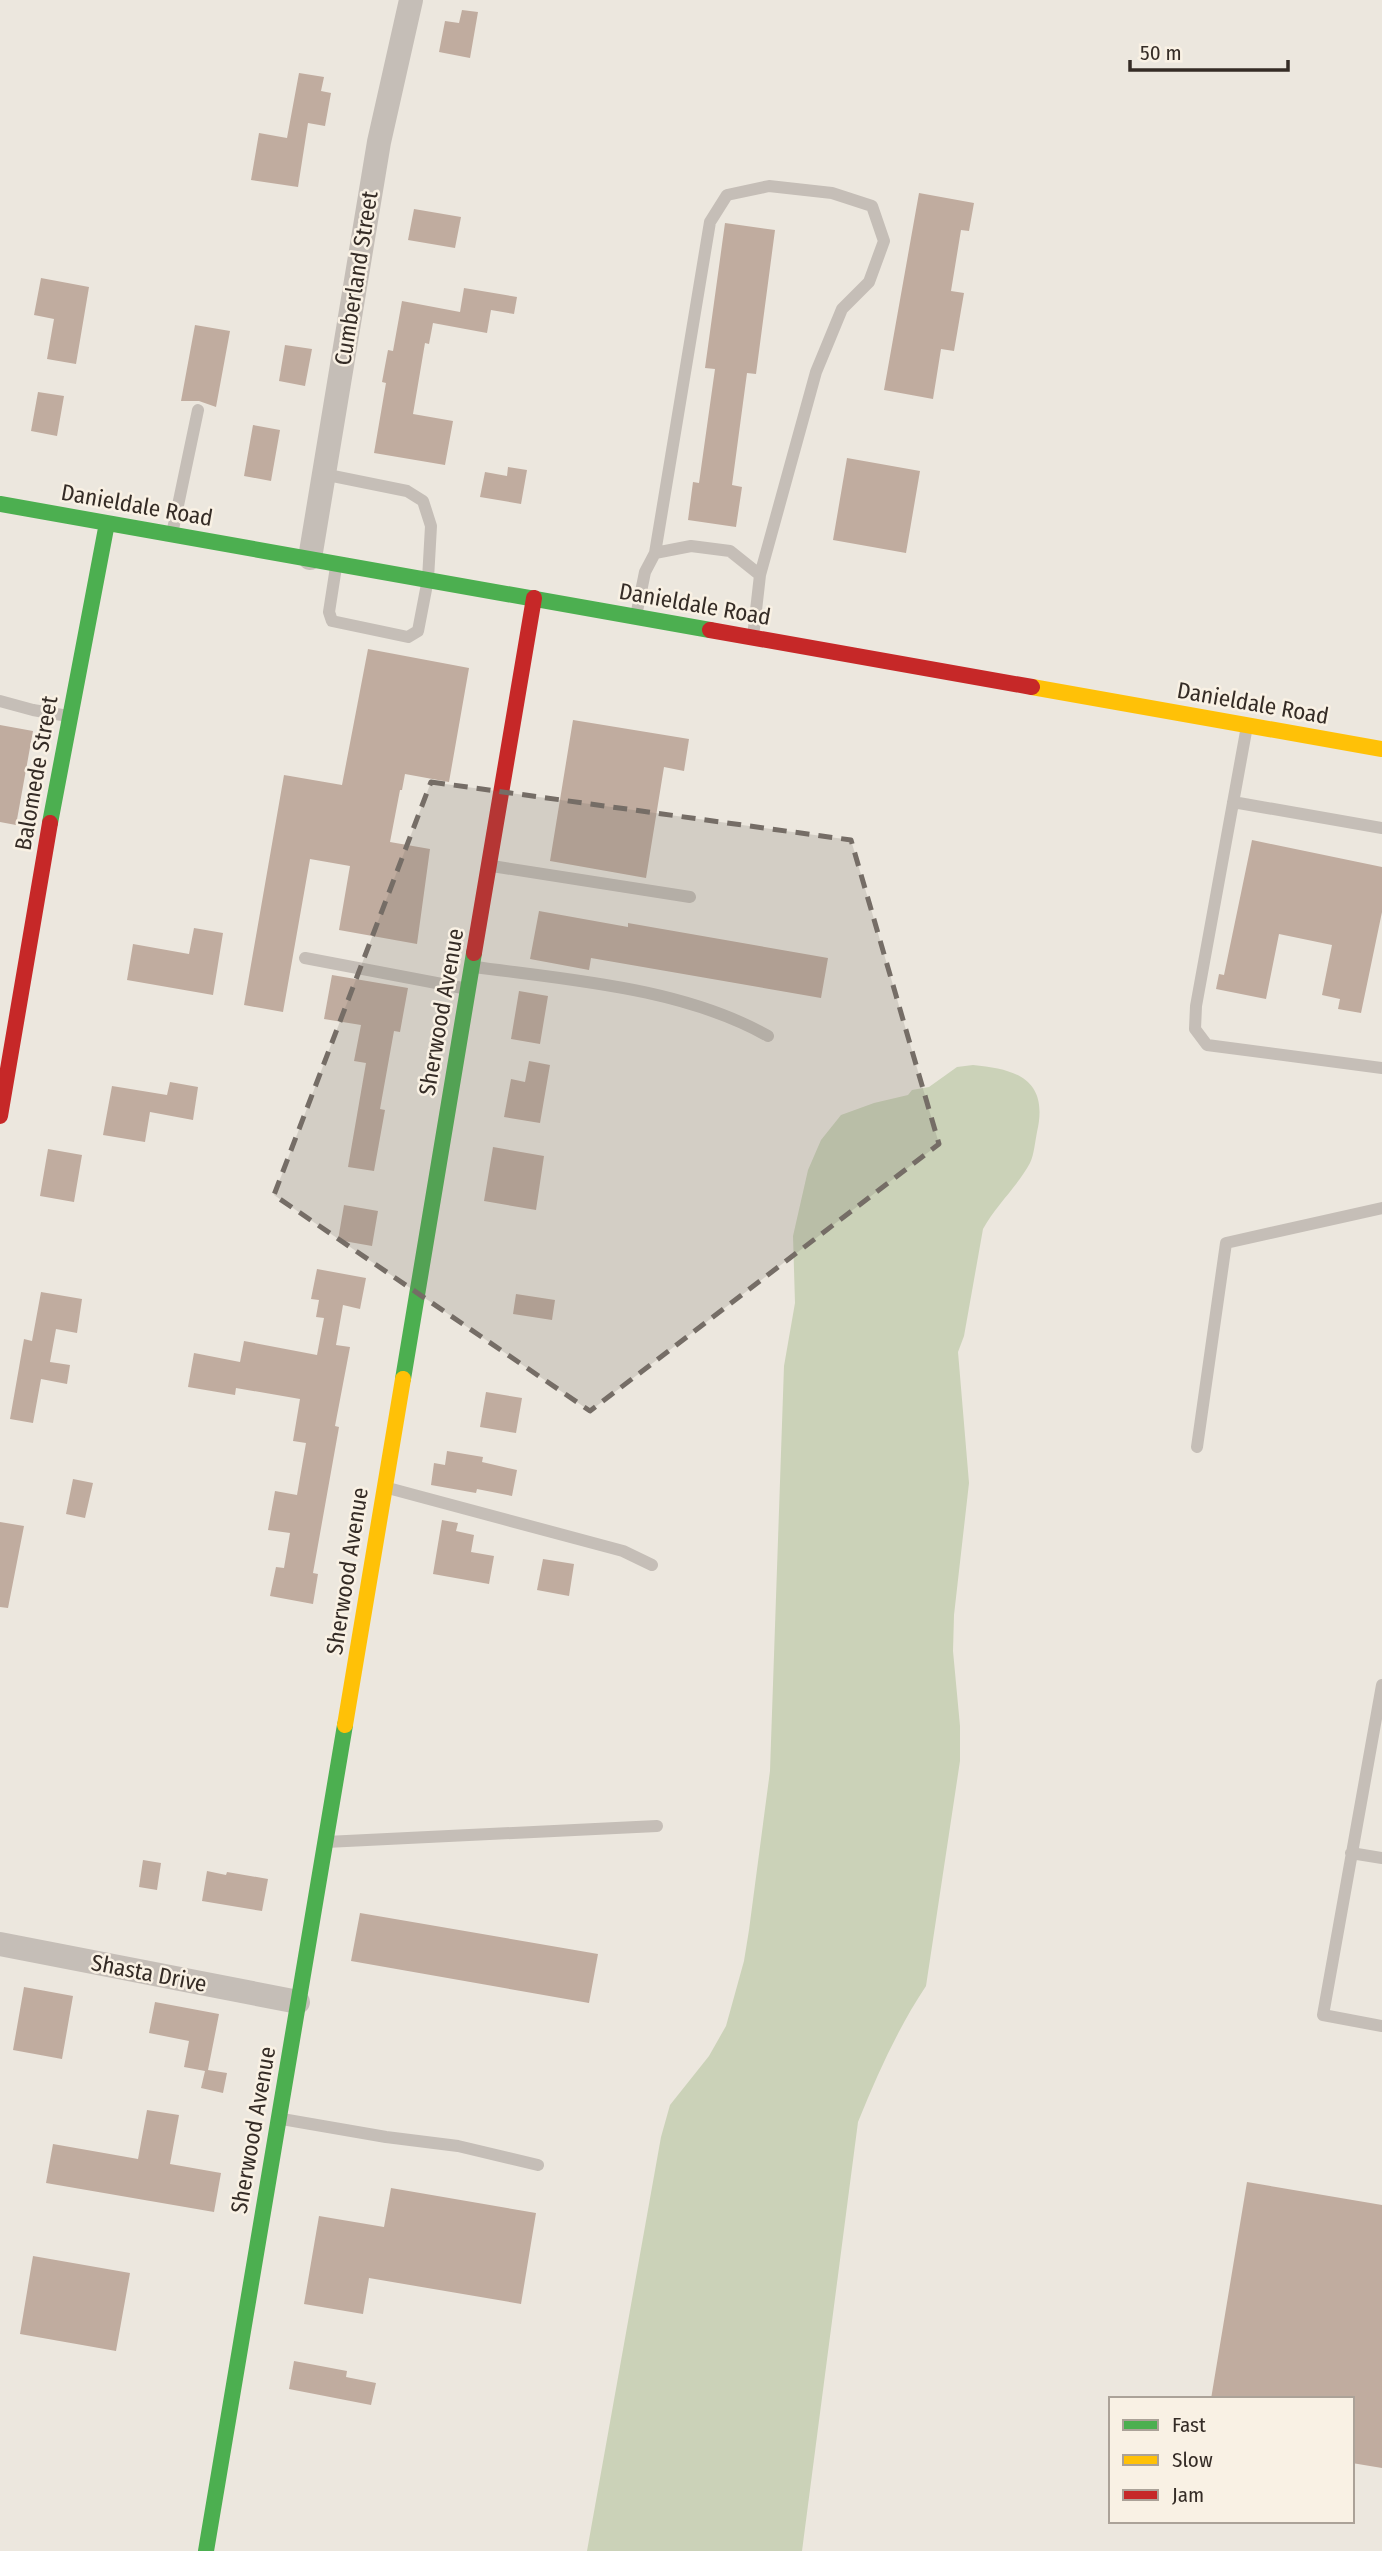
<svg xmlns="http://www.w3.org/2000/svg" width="1382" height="2551" viewBox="0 0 1382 2551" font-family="'Fira Sans Condensed',sans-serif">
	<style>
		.green { fill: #cbd2b8 }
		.building { fill: #c0ac9f }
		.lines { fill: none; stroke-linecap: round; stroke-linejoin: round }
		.lane { stroke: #c5beb7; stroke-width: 12 }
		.street { stroke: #c5beb7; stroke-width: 24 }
		.fast { stroke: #4caf50; stroke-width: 16 }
		.slow { stroke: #ffc107; stroke-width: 16 }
		.jam { stroke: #c62828; stroke-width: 16 }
		.marked { fill: #756d66; fill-opacity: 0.2; stroke: #756d66; stroke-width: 5; stroke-dasharray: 14 9; stroke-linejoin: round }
		.labels { text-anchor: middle; stroke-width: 5; stroke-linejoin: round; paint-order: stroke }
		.street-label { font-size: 23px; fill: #352c26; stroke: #f9f1e4 }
	</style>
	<rect width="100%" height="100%" fill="#ece7de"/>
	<path class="green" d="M973 1065C1017 1069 1049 1080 1037 1132 1035 1142 1034 1155 1030 1163 1017 1187 996 1205 983 1229L964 1336 958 1352 969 1483 954 1615 953 1651 960 1726V1761L926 1986C898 2028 877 2075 858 2122L802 2551H587L661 2137 670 2105 709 2056 726 2026 744 1961 749 1930 770 1771 784 1366 795 1303 793 1236 808 1170 821 1140 841 1115 874 1103 908 1095 912 1090 929 1087 957 1067Z"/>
	<path class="building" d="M462 10 478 12 470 58 439 52 445 21 459 23Z
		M299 73 324 77 321 91 331 93 325 126 308 123 298 187 251 180 259 133 287 138Z
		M919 193 974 203 969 231 961 230 951 291 964 293 954 351 941 349 933 399 884 390Z
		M414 209 461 217 455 248 408 240Z
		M725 223 775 230 756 374 747 373 732 485 742 487 736 527 688 520 693 482 699 483 715 369 705 368Z
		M41 278 89 287 76 364 47 359 54 319 34 315Z
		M464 288 517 297 514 314 491 310 487 333 433 323 429 344 425 343 413 414 453 421 445 465 374 453 386 383 382 382 388 350 393 351 402 301 460 312Z
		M195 325 230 331 216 407 199 401H181Z
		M285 345 312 349 305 386 279 381Z
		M38 392 64 396 57 436 31 431Z
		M253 425 280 430 271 481 244 476Z
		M847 458 920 471 906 553 833 540Z
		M508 467 527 470 521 504 480 497 485 472 507 476Z
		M368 649 469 668 449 782 405 774 402 790H400L390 842 430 849 417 944 339 930 350 866 310 859 283 1012 244 1005 284 775 342 785Z
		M573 720 689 739 684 771 664 767 646 878 550 861Z
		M0 725 33 731 16 825 0 822Z
		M1252 840 1382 867V912L1361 1013 1338 1009 1340 999 1322 995 1332 945 1279 934 1266 999 1216 989 1219 974 1224 975Z
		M539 911 628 927V923L828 958 821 998 591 958 589 970 530 959Z
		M194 928 223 933 213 995 127 980 133 944 189 954Z
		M332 975 408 988 400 1032 394 1031 380 1109 385 1110 374 1171 348 1167 366 1063 354 1061 361 1025 324 1019Z
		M519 991 548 996 540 1044 511 1039Z
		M529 1061 550 1065 540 1123 504 1117 511 1079 525 1082Z
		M170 1082 198 1087 193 1120 150 1112 145 1142 103 1135 112 1086 167 1095Z
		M493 1147 544 1156 536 1210 484 1201Z
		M48 1149 82 1155 74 1202 40 1196Z
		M344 1205 378 1211 372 1246 338 1240Z
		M317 1269 366 1278 360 1309 343 1305 336 1345 350 1347 335 1426 339 1427 313 1573 318 1574 313 1604 270 1596 276 1567 284 1568 290 1533 268 1530 275 1491 297 1495 306 1443 293 1441 300 1399 236 1388 235 1395 188 1387 194 1353 240 1362 244 1341 317 1355 324 1318 316 1317 319 1300 311 1299Z
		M41 1292 82 1299 77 1333 56 1329 50 1362 70 1365 67 1384 41 1379 33 1423 10 1419 24 1339 32 1341Z
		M516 1294 555 1300 552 1320 513 1314Z
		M486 1392 522 1398 516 1433 480 1427Z
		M447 1451 483 1457 482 1462 517 1470 512 1496 477 1489 476 1493 431 1485 434 1463 445 1465Z
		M73 1479 93 1483 85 1518 66 1514Z
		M442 1520 458 1523 456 1531 474 1535 471 1552 494 1556 489 1584 433 1574Z
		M0 1522 24 1526 8 1608 0 1607Z
		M543 1559 574 1564 569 1596 537 1590Z
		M143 1860 161 1863 157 1890 139 1887Z
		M207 1871 226 1875 227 1872 268 1879 262 1911 202 1901Z
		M360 1913 598 1954 589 2003 351 1961Z
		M24 1987 73 1996 62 2059 13 2050Z
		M155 2002 219 2014 208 2070 227 2073 223 2093 201 2088 205 2071 184 2067 189 2041 149 2033Z
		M147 2110 179 2115 170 2164 221 2173 214 2212 46 2183 53 2144 138 2159Z
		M1247 2182 1382 2205V2468L1352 2463V2399H1211Z
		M391 2188 536 2213 521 2304 369 2278 363 2314 304 2304 319 2216 384 2227Z
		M33 2256 130 2273 116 2351 20 2334Z
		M294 2361 347 2371 346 2377 376 2383 371 2405 289 2389Z"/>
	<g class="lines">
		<path class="lane" d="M323 474 407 491 423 501 431 526 428 579 418 631 408 637 332 621 329 612 336 567
			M172 534 198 410
			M655 553 710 222 727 195 769 186 832 193 872 206 884 241 869 282 842 309 816 372 760 575 753 637
			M636 616 645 572 655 553 691 546 730 551 760 575
			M0 701 33 710 68 716
			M1247 726 1196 1006 1195 1029 1207 1045 1382 1068
			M1233 802 1382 828
			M492 866 690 897
			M305 958 468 989
			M475 967C571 980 683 988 768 1036
			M1197 1447 1226 1243 1382 1208
			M388 1488 623 1551 652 1565
			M1382 1685 1323 2015 1382 2026
			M326 1842 657 1826
			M1351 1853 1382 1858
			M282 2119 386 2137 458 2146 538 2165"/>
		<path class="street" d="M310 558 379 142 411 0
			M0 1944 298 2002"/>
		<path class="fast" d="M0 504 710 630
			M50 823 107 523
			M403 1379 474 953
			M206 2551 345 1725"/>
		<path class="slow" d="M1032 687 1382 749
			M345 1725 403 1379"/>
		<path class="jam" d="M710 630 1032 687
			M474 953 534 598
			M0 1116 50 823"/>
	</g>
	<path class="marked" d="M431 782 851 840 939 1144 590 1411 274 1195Z"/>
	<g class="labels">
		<g class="street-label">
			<text transform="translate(356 278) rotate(-81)" y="8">Cumberland Street</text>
			<text transform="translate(137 505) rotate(10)" y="8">Danieldale Road</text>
			<text transform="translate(695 604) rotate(10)" y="8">Danieldale Road</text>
			<text transform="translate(1253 703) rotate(10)" y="8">Danieldale Road</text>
			<text transform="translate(36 773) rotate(-80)" y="8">Balomede Street</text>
			<text transform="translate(441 1012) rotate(-80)" y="8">Sherwood Avenue</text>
			<text transform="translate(347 1571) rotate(-81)" y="8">Sherwood Avenue</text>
			<text transform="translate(149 1973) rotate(11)" y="8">Shasta Drive</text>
			<text transform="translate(253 2130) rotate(-80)" y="8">Sherwood Avenue</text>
		</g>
	</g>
	<rect x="1109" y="2397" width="245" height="126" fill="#f9f1e4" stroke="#aba298" stroke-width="2"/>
	<rect x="1123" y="2420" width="35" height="10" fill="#4caf50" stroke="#aba298" stroke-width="2"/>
	<text x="1172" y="2432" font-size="21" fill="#352c26">Fast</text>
	<rect x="1123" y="2455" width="35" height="10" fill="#ffc107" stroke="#aba298" stroke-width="2"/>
	<text x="1172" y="2467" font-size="21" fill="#352c26">Slow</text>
	<rect x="1123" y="2490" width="35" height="10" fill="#c62828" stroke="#aba298" stroke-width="2"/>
	<text x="1172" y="2502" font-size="21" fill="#352c26">Jam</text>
	<path d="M1130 60v10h158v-10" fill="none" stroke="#352c26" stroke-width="3.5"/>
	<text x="1140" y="60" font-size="21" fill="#352c26" stroke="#f9f1e4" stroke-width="5" paint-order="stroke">50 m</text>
</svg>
